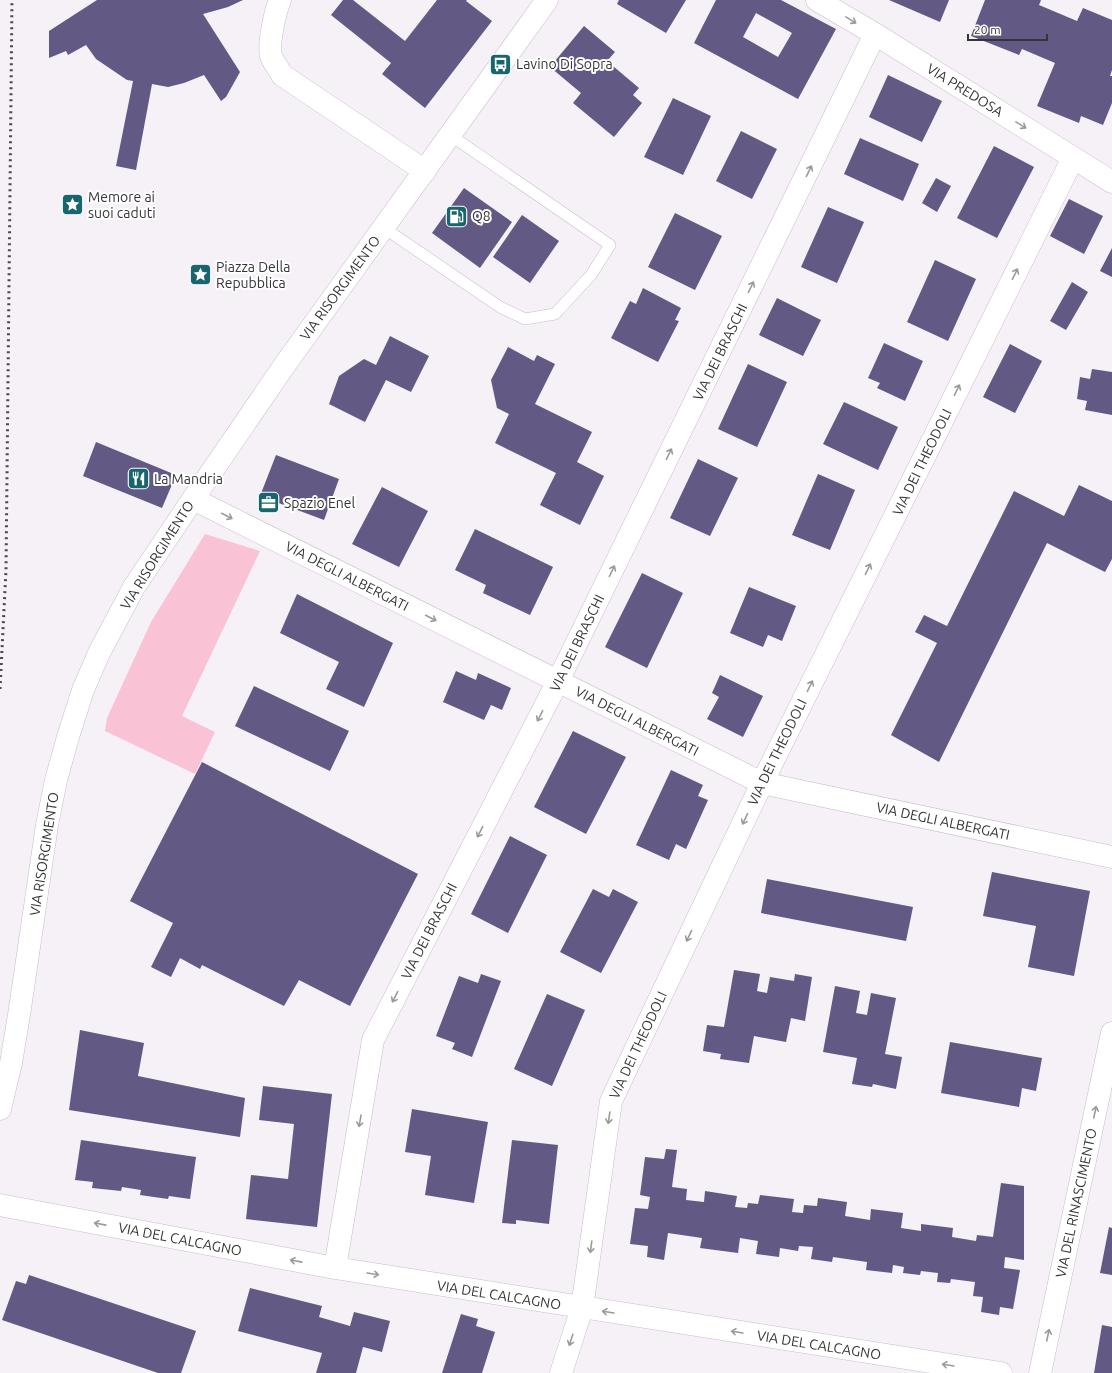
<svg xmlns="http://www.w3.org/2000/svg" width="1112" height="1373" viewBox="0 0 1112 1373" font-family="Ubuntu,sans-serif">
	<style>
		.green { fill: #f9c3d5 }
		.building { fill: #625984; fill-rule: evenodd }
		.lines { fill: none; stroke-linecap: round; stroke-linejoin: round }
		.lane-casing { stroke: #c3c0c5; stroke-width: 12 }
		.street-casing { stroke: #c3c0c5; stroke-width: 23 }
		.secondary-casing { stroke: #c3c0c5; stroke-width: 23 }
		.lane { stroke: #fff; stroke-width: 11 }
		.street { stroke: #fff; stroke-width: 22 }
		.secondary { stroke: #fff; stroke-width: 22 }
		.rail { stroke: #4a494c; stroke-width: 3; stroke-dasharray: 2 4; stroke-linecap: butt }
		.oneway { stroke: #9a9a9a }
		.labels { text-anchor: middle; stroke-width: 4; stroke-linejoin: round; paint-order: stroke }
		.poi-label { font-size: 14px; fill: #353436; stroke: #fff; text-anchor: start }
		.street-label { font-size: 14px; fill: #353436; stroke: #fff }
	</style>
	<rect width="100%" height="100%" fill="#f5f1f7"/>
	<path class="green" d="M205 534 260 551 182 716 215 732 195 774 105 731 107 718 151 622Z"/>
	<path class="building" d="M97 0H243L228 7 203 14 240 72 226 97 221 101 204 75 184 83 168 87 152 84 136 170 116 166 133 81 127 80 96 59 86 45 68 55 66 51 49 58V31Z
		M343 0H353L405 41 437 0H467L466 1 492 21 425 108 382 74 391 63 331 15Z
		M619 0H686L666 33 617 4Z
		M716 0H781L836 29 798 99 694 43ZM756 13 792 33 778 57 743 37Z
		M889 0H949L940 22Z
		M985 0H1041L1039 5 1077 21 1083 8 1112 20V70L1110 76H1112V103L1103 125 1081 116 1079 123 1037 106 1055 63 1022 49 1019 55 971 36Z
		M584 26 615 52 607 61 639 88 633 95 642 103 614 137 573 103 581 93 550 67Z
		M888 75 942 101 922 142 869 117Z
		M673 98 711 116 683 175 644 157Z
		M741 131 777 149 752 199 716 181Z
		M860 138 919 164 903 201 844 174Z
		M994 146 1034 167 997 238 957 218Z
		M936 178 951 186 937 212 922 203Z
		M464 188 512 222 480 268 432 233Z
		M1069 199 1103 216 1084 254 1050 236Z
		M828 207 864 222 837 283 801 267Z
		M675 213 722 236 695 290 648 267Z
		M522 215 559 241 530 283 493 257Z
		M1112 248V277L1100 271Z
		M935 260 976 279 948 341 907 322Z
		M1072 282 1088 292 1066 330 1050 321Z
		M643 288 681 308 675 320 679 321 658 362 611 338 630 301 636 304Z
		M777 298 821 320 803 356 759 335Z
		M390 336 429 356 411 392 386 380 365 422 329 404 339 376 364 359 376 365Z
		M884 343 923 361 905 401 877 388 880 383 868 378Z
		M1010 344 1042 361 1015 413 983 397Z
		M508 347 534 361 537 355 555 364 535 404 592 432 577 462 604 476 580 525 540 505 556 473 495 443 509 414 497 408 491 380Z
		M748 364 787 382 757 447 718 429Z
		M1092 369 1112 372V415L1085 410 1087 401 1077 399 1080 377 1090 379Z
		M844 402 898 427 878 470 823 444Z
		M96 442 176 475 162 508 83 476Z
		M276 455 339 479 324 520 260 496Z
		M698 459 738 478 710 536 670 518Z
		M818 474 855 490 830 550 792 535Z
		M1079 485 1112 501V559L1105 572 1047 543 939 762 891 735 937 643 915 632 924 615 947 626 1014 491 1064 516Z
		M382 487 428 511 399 567 352 544Z
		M475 529 553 567 530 615 483 593 486 585 455 570Z
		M642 573 683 593 647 668 605 647Z
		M749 587 796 606 782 641 768 635 763 647 730 633Z
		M297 594 393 643 364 707 326 689 339 662 280 633Z
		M456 671 476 680 478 673 511 688 502 710 491 705 484 720 443 702Z
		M720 675 763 696 743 737 707 719 719 697 712 693Z
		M254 686 349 731 330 771 235 726Z
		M573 731 626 757 586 834 534 807Z
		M202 762 418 874 350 1006 299 980 284 1006 202 965 200 969 180 958 171 977 151 967 173 923 130 901Z
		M671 770 703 785 698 796 708 800 686 849 676 844 669 860 636 845Z
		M510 836 547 855 508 933 471 914Z
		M992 872 1090 891 1074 976 1028 967 1036 926 983 916Z
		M767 879 913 907 906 941 761 913Z
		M593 889 609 897 613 889 638 902 601 973 560 952Z
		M734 970 760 974 757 991 767 993 770 977 794 981 795 974 812 977 805 1021 791 1018 786 1042 754 1036 749 1063 720 1059 721 1054 703 1051 707 1025 724 1027Z
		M481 974 501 981 472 1057 452 1049 455 1043 436 1036 459 976 478 983Z
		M835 986 860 991 856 1013 867 1015 871 993 896 998 885 1054 902 1057 896 1089 873 1084 872 1087 852 1084 857 1058 823 1052Z
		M547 994 585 1010 552 1086 514 1069Z
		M80 1030 144 1043 138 1076 245 1098 240 1137 69 1110Z
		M950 1042 1042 1058 1036 1091 1022 1088 1019 1107 941 1093Z
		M263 1086 332 1094 317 1227 246 1219 251 1175 288 1179 294 1124 259 1120Z
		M412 1109 488 1122 474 1203 425 1195 431 1156 405 1152Z
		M81 1140 196 1157 190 1199 169 1196 168 1199 140 1195 141 1190 122 1187 121 1191 92 1188 93 1182 75 1180Z
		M512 1140 558 1145 549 1224 516 1220V1224L502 1223Z
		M666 1149 677 1150 672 1187 687 1189 686 1200 704 1202 705 1191 737 1196 735 1207 747 1208 748 1203 758 1204 760 1195 794 1199 792 1212 803 1213 804 1205 817 1206 818 1198 847 1202 845 1216 870 1220 871 1209 903 1213 901 1228 921 1231V1224L953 1228 952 1237 976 1241 977 1235 993 1237 1001 1183 1024 1186V1260L1005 1257 1004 1268 1020 1270 1013 1309 1000 1307 999 1315 981 1312 983 1297 973 1296 975 1282 951 1279 950 1283 937 1282 938 1273 921 1271 920 1275 903 1273 904 1267 893 1265 892 1273 866 1270 867 1262 833 1257 832 1262 811 1259 813 1247 799 1246 798 1251 780 1248 779 1257 756 1254 758 1241 740 1238 738 1253 700 1248 702 1238 668 1233 664 1260 647 1257 648 1246 630 1244 635 1208 648 1209 650 1197 640 1195 645 1157 664 1159Z
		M1109 1227 1112 1228V1275L1100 1273Z
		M29 1275 196 1331 181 1373H158L2 1320 16 1281 26 1284Z
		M250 1288 322 1306 319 1317 350 1326 354 1312 390 1321 382 1352 363 1347 356 1373H316L322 1353 238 1331Z
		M461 1314 478 1319 476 1326 495 1332 482 1373H442Z
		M1102 1325 1112 1327V1373H1094Z"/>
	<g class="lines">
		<defs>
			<path id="lane" d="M384 228 500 307 525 319 555 314 591 275 610 245 450 135"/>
			<path id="street" d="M280 0C275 12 268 44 271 56 273 62 279 69 282 75L425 171
				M817 0 875 34 1112 182
				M193 499 762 783 1112 857
				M0 1205 335 1268 1001 1373
				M335 1268 373 1040 558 681 875 34
				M561 1373 582 1308 611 1101 762 783 1073 158
				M1040 1373 1112 1033"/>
			<path id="secondary" d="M0 1109 11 1063 19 1015 47 825 56 780 68 737 83 690 99 653 134 587 193 499 284 366 547 0"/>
		</defs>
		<use href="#lane" class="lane-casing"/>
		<use href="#street" class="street-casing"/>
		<use href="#secondary" class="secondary-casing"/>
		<use href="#lane" class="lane"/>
		<use href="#street" class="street"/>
		<use href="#secondary" class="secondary"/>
		<path class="rail" d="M0 689 6 570 12 0"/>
	</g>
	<defs><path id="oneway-shaft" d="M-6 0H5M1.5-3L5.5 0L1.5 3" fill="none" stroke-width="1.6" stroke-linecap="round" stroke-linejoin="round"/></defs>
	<g class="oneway">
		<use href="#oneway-shaft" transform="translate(851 20) rotate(31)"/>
		<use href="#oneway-shaft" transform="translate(1021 125) rotate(32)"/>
		<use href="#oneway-shaft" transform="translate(809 171) rotate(-64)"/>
		<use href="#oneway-shaft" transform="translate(1015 274) rotate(-64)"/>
		<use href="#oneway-shaft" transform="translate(751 287) rotate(-64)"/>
		<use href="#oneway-shaft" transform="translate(957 390) rotate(-64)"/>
		<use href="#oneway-shaft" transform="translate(669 454) rotate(-64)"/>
		<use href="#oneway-shaft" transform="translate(227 516) rotate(27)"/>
		<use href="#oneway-shaft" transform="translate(868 569) rotate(-64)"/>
		<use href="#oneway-shaft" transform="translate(612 571) rotate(-64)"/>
		<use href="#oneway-shaft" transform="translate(431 618) rotate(27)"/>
		<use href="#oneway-shaft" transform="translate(810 686) rotate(-64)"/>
		<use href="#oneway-shaft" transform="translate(540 716) rotate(117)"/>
		<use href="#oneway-shaft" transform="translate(745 819) rotate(115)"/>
		<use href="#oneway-shaft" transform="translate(480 832) rotate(117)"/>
		<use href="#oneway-shaft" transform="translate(689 936) rotate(115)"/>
		<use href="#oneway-shaft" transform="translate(395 997) rotate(117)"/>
		<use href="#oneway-shaft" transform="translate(1095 1112) rotate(-78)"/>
		<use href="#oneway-shaft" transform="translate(609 1118) rotate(98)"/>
		<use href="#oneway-shaft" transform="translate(360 1121) rotate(100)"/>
		<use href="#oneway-shaft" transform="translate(100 1224) rotate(-169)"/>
		<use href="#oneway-shaft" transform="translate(591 1247) rotate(98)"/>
		<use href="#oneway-shaft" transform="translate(296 1261) rotate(-169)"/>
		<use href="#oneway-shaft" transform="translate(373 1274) rotate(9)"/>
		<use href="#oneway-shaft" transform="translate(608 1312) rotate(-171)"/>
		<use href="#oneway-shaft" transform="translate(737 1332) rotate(-171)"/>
		<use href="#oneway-shaft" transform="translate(1048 1335) rotate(-78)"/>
		<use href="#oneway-shaft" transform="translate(571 1340) rotate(108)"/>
		<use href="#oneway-shaft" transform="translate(948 1365) rotate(-171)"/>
	</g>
	<defs>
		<symbol id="bus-square" viewBox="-11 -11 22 22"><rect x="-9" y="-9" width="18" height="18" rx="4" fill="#19656e" stroke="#fff"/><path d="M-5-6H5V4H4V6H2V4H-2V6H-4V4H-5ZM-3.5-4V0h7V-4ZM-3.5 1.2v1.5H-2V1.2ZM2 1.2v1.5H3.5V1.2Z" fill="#fff"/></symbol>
		<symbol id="sight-square" viewBox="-11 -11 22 22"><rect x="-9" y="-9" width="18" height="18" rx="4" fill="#19656e" stroke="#fff"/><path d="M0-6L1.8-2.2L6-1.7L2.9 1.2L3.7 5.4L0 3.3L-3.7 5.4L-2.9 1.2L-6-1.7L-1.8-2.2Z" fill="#fff"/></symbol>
		<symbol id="fuel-square" viewBox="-11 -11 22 22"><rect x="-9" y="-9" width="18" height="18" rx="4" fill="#19656e" stroke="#fff"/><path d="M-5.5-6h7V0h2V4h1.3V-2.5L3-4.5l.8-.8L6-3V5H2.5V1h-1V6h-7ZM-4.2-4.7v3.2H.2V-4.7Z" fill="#fff"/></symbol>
		<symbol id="restaurant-square" viewBox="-11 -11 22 22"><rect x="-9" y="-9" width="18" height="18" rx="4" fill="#19656e" stroke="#fff"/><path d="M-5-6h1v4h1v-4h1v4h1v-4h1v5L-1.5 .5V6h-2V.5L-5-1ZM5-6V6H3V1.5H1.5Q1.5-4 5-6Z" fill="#fff"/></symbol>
		<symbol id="office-square" viewBox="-11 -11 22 22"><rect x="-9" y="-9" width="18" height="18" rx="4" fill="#19656e" stroke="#fff"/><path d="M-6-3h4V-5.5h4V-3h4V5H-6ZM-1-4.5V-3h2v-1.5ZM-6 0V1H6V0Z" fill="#fff"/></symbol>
	</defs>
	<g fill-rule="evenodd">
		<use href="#bus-square" x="488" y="52" width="25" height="25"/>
		<use href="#sight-square" x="60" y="192" width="25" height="25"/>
		<use href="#fuel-square" x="444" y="204" width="25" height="25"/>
		<use href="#sight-square" x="188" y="262" width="25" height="25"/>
		<use href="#restaurant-square" x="126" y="466" width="25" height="25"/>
		<use href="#office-square" x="256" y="490" width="25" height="25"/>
	</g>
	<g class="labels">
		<g class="poi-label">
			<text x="516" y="69">Lavino Di Sopra</text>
			<text x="88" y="202">Memore ai<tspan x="88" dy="16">suoi caduti</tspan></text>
			<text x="472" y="221">Q8</text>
			<text x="216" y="272">Piazza Della<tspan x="216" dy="16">Repubblica</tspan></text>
			<text x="154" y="484">La Mandria</text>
			<text x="284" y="508">Spazio Enel</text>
		</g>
		<g class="street-label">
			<text transform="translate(965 90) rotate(32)" y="5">VIA PREDOSA</text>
			<text transform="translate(340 288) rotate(-54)" y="5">VIA RISORGIMENTO</text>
			<text transform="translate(720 352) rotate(-64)" y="5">VIA DEI BRASCHI</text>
			<text transform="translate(922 462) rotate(-64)" y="5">VIA DEI THEODOLI</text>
			<text transform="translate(157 555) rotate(-58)" y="5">VIA RISORGIMENTO</text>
			<text transform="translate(347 576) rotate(27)" y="5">VIA DEGLI ALBERGATI</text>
			<text transform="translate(577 643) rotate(-64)" y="5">VIA DEI BRASCHI</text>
			<text transform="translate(637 721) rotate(27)" y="5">VIA DEGLI ALBERGATI</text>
			<text transform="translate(777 752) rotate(-64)" y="5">VIA DEI THEODOLI</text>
			<text transform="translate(943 821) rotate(12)" y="5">VIA DEGLI ALBERGATI</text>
			<text transform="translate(44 854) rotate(-81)" y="5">VIA RISORGIMENTO</text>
			<text transform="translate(429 931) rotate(-63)" y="5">VIA DEI BRASCHI</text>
			<text transform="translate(638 1045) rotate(-65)" y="5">VIA DEI THEODOLI</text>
			<text transform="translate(1076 1203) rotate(-78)" y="5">VIA DEL RINASCIMENTO</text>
			<text transform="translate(180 1239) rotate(11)" y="5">VIA DEL CALCAGNO</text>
			<text transform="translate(499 1295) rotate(9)" y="5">VIA DEL CALCAGNO</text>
			<text transform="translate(819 1345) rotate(9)" y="5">VIA DEL CALCAGNO</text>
		</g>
	</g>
	<path d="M968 34v6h79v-6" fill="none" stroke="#353436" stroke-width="2"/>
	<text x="974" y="34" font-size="12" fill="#353436" stroke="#ffffff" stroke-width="3" paint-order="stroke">20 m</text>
</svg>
